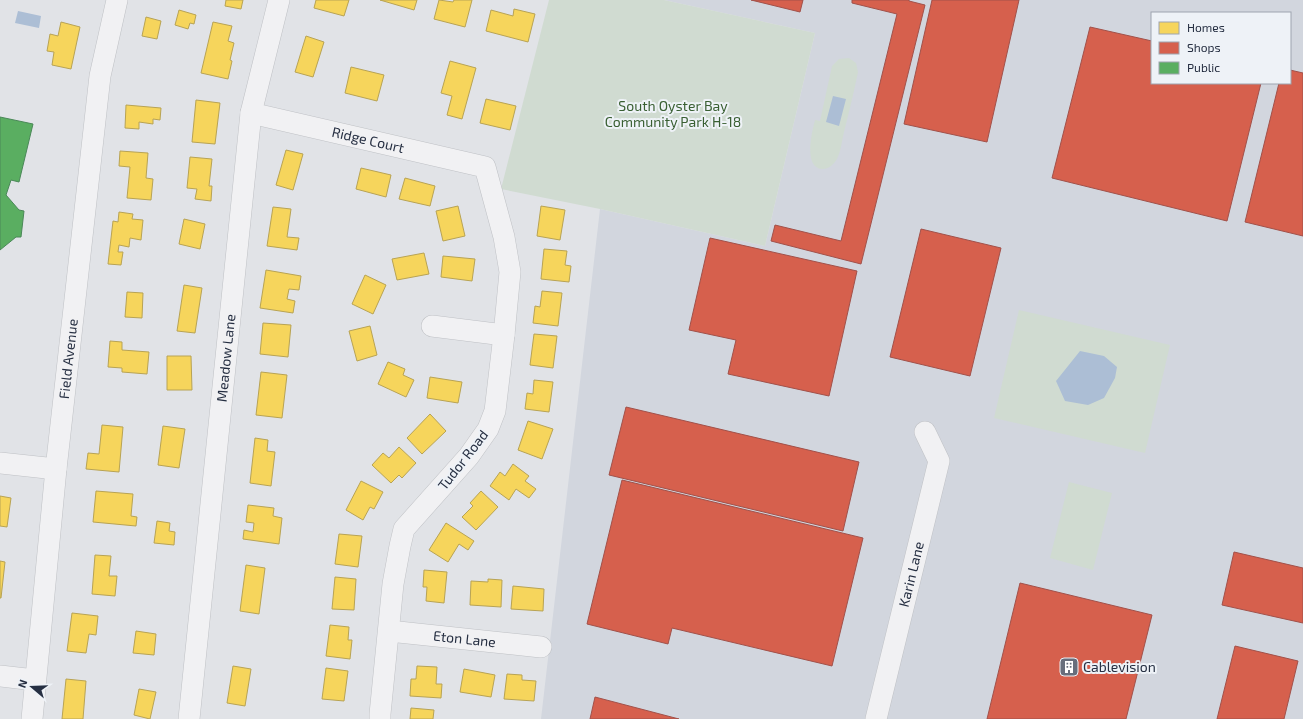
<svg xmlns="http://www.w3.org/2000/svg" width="1303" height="719" viewBox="0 0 1303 719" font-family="'Exo 2',sans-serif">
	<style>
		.built { fill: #d2d6de; fill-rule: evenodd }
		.green { fill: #d0dbd1 }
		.water { fill: #acbed5 }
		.homes { fill: #f6d55c; stroke: #b8a354 }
		.shops { fill: #d6604d; stroke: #a1514a }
		.public { fill: #5aae61; stroke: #4a8858 }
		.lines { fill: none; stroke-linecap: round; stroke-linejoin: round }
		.minor-casing { stroke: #bfc1c5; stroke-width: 22 }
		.minor { stroke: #f1f1f3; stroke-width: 21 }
		.labels { text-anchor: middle; stroke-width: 4; stroke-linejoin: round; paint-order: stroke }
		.park-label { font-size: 14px; fill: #395f32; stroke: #eef2f7 }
		.street-label { font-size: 14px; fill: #262f42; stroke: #eef2f7 }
		.poi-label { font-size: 14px; fill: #262f42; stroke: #eef2f7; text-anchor: start }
	</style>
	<rect width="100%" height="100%" fill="#e1e3e7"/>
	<path class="built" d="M664 0H1303V719H541L600 209 765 246 815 33ZM1152 13H1290V83H1152Z"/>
	<path class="green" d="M549 0H664L815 33 765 246 600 209 501 189Z
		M849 58 856 63 858 72C854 92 849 112 844 132 842 140 841 151 837 159 834 164 829 169 822 169 803 167 812 132 815 120L820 121 832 66 839 59Z
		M1019 310 1170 345 1145 453 994 418Z
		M1069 482 1112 493 1093 570 1050 558Z"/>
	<path class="water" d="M18 11 41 16 39 28 15 23Z
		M833 96 846 99 839 126 826 122Z
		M1080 351 1104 356 1117 367 1115 378 1104 398 1088 405 1065 401 1056 381Z"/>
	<path class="homes" d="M226 0H243L241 9 225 6Z
		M316 0H349L344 16 314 8Z
		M380 0H417L414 10Z
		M439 0 453 2 454 0H472L465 27 434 19Z
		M514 9 535 14 528 42 486 31 491 10 513 16Z
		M179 10 196 15 194 24 190 23 188 29 175 25Z
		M146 17 161 21 157 39 142 36Z
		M61 22 80 27 71 69 52 65 54 52 47 51 50 34 58 36Z
		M213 22 232 26 228 41 234 43 230 60 232 61 228 79 201 73Z
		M306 36 324 42 313 77 295 72Z
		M450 61 476 68 462 119 447 115 452 96 441 93Z
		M351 67 384 75 377 101 345 93Z
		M486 99 516 106 510 130 480 123Z
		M196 100 220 103 215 144 192 142Z
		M126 105 161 108 160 120 153 119V124L139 122V129L125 128Z
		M286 150 303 154 293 190 276 185Z
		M120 151 148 153 146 178 153 179 151 200 127 198 130 167 119 166Z
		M190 157 212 159 209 186H212L211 201 195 199 197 189 187 188Z
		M361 168 391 175 386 197 356 189Z
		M405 178 435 186 430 206 399 199Z
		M458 206 465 236 443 241 436 211Z
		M541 206 565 210 560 240 537 236Z
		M273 207 291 209 287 237 299 238 297 250 267 246Z
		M119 212 133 214 132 219 143 220 141 240 130 238 129 247 119 245 118 252H123L121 265 108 264 113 221 118 222Z
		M184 219 205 224 200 249 179 244Z
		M544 249 567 251 565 265 571 266 569 282 541 279Z
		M424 253 429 274 397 280 392 259Z
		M443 256 475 259 472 281 441 277Z
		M266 270 301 276 299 290 289 289 287 299 295 301 293 313 260 308Z
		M365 275 386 285 373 314 352 304Z
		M184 285 202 288 195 333 177 331Z
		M542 291 562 293 558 326 533 323 535 306 540 307Z
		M127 292 143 293 142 318 125 317Z
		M263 323 291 325 288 357 260 354Z
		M370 326 377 355 357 361 349 331Z
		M534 334 557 336 553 368 530 365Z
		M110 341 122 342V350L149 352 147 374 122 372V368L108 367Z
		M167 356H191L192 390H167Z
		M388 362 405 369 403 375 414 380 406 397 378 384Z
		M261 372 287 375 282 418 256 415Z
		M430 377 462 382 458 403 427 398Z
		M534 380 553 382 549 412 525 409 527 393 533 394Z
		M430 414 446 431 422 454 407 438Z
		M528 421 553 429 542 459 518 450Z
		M102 425 123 427 119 472 86 469 88 453 99 454Z
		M163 426 185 429 179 468 158 465Z
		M255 438 268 440 267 451 275 452 271 486 250 483Z
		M399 447 416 463 402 478 399 475 391 483 372 465 383 453 389 458Z
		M513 464 529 476 525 481 536 489 529 498 516 489 509 500 490 486 500 472 505 476Z
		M361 481 383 492 374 509 370 507 363 520 346 510Z
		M96 491 133 494 131 516 137 517 136 526 93 522Z
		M481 491 498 507 476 530 462 517 473 506 470 503Z
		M0 496 11 498 7 527 0 526Z
		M248 505 274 508 273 516 282 518 279 544 243 539 244 530 253 532 254 523 246 522Z
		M157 521 170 523 169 531 175 532 174 545 154 543Z
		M446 523 474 541 468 550 459 544 448 562 429 550Z
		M339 534 362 536 358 567 335 564Z
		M95 555 111 556 109 576H117L115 596 92 594Z
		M0 561 5 562 1 598H0Z
		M246 565 265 568 259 614 240 611Z
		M424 570 447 572 444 603 426 601 427 587H423Z
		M335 577 356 579 354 610 332 609Z
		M488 579 502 580 501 607 470 605 471 581 488 582Z
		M513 586 544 589 543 611 511 609Z
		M72 613 98 616 96 635 89 634 86 653 67 651Z
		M330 625 349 627 348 640H352L350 659 326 656Z
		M136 631 156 634 154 655 133 653Z
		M233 666 251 669 245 706 227 703Z
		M417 666 437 667 436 684H442L441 698 410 696 411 679H416Z
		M326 668 348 671 344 701 322 699Z
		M464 669 495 675 491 697 460 692Z
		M507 674 522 675V680L536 681 534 701 504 699Z
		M66 679 86 681 83 719H62Z
		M139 689 156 692 150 719 134 715Z
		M411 708 434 710 433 719H410Z"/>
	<path class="shops" d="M751 0H803L800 12Z
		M852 0H909V1L925 5 861 264 771 241 775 225 841 241 897 14 852 3Z
		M932 0H1019L987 142 904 124Z
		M1090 27 1152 41V83H1261L1227 221 1052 178Z
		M1290 70 1303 73V236L1245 222 1279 83H1290Z
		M921 229 1001 248 970 376 890 357Z
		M710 238 857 271 829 396 728 374 736 340 689 330Z
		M626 407 859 462 843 531 609 475Z
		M622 480 863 538 832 666 672 628 668 644 587 624Z
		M1234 552 1303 568V623L1222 605Z
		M1020 583 1152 615 1126 719H987Z
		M1235 646 1298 661 1284 719H1217Z
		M595 697 679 719H590Z"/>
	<path class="public" d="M0 117 33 124 19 182 11 180 6 195 19 210 24 211 21 237H16L0 250Z"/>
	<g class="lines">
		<defs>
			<g id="minor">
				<path id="s1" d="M251 113 485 167 504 237 510 272 504 335 495 411 488 429 469 456 404 529 400 546 393 584 380 714V719"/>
				<path d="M432 326 504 335"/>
				<path d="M0 463 56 469"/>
				<path id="s2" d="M389 631 541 647"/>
				<path d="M0 676 35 680"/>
				<path id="s3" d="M32 719 56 469 100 76 117 0"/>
				<path id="s4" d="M189 719 251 113 279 0"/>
				<path id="s5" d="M876 719 939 461 925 432"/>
			</g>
		</defs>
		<use href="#minor" class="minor-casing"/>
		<use href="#minor" class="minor"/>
	</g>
	<defs>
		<symbol id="building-square" viewBox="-11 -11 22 22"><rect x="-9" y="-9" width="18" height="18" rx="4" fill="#676e7c" stroke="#eef2f7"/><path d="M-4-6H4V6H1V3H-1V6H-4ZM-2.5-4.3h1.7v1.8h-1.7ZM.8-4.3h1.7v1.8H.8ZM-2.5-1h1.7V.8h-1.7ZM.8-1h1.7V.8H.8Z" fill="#fff"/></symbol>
	</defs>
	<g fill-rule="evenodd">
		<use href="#building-square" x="1058" y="656" width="22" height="22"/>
	</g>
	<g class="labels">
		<g class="park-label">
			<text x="673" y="111">South Oyster Bay<tspan x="673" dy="16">Community Park H-18</tspan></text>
		</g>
		<g class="street-label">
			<text dy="5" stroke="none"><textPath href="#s1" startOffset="120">Ridge Court</textPath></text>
			<text dy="5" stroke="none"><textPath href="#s4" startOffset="363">Meadow Lane</textPath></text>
			<text dy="5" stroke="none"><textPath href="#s3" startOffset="362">Field Avenue</textPath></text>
			<text transform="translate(463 460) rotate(-52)" y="5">Tudor Road</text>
			<text dy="5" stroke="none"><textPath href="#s5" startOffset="149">Karin Lane</textPath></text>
			<text dy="5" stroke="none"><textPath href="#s2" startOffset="76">Eton Lane</textPath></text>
		</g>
		<g class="poi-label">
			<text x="1083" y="672">Cablevision</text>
		</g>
	</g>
	<rect x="1151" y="12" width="140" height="72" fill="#eef2f7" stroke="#9ea4af"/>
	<rect x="1159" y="22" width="20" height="12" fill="#f6d55c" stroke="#9ea4af"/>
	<text x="1187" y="32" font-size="12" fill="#262f42">Homes</text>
	<rect x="1159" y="42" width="20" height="12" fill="#d6604d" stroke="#9ea4af"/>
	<text x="1187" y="52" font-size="12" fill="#262f42">Shops</text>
	<rect x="1159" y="62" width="20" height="12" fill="#5aae61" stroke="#9ea4af"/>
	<text x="1187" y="72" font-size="12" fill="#262f42">Public</text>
	<g transform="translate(32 687) rotate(289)" stroke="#eef2f7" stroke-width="3" paint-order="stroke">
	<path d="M0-3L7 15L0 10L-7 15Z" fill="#262f42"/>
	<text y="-6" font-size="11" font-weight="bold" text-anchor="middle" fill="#262f42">N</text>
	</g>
</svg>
